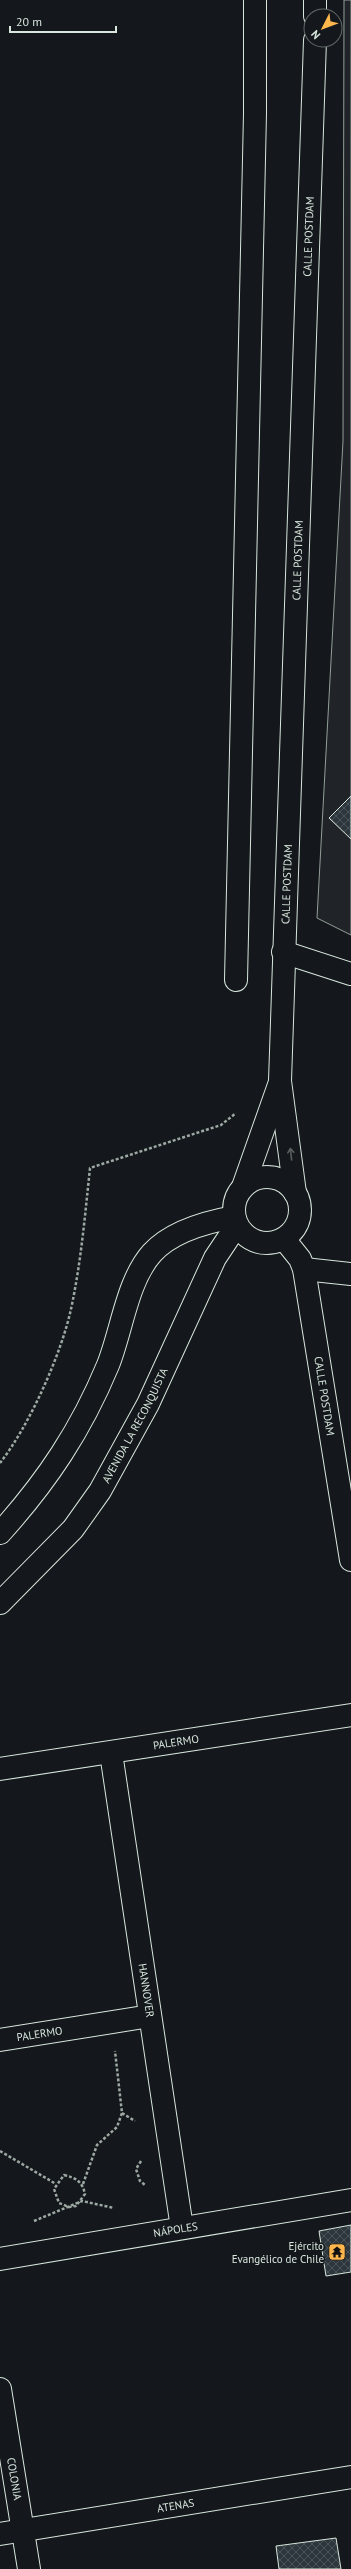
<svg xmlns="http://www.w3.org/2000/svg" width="351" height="2569" viewBox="0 0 351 2569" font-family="'PT Sans',sans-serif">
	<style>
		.green { fill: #202428; stroke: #939e99 }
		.building { fill: url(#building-cross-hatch); stroke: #d8e6dc }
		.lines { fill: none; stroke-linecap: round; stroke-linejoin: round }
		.minor-casing { stroke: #d8e6dc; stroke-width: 24 }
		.tertiary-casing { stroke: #d8e6dc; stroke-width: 24 }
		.secondary-casing { stroke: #d8e6dc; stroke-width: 24 }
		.path { stroke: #9da8a2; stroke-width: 2.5; stroke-dasharray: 3 2; stroke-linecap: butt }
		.minor { stroke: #14181c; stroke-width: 22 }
		.tertiary { stroke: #14181c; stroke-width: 22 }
		.secondary { stroke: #14181c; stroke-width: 22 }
		.oneway { stroke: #59605f }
		.labels { text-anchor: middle; stroke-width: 3; stroke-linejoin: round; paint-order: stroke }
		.street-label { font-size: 11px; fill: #d8e6dc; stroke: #14181c }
		.poi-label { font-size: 11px; fill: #d8e6dc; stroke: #14181c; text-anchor: end }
	</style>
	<defs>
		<pattern id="building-cross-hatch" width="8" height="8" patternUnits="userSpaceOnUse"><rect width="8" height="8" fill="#2c363c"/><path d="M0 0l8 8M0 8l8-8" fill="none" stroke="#4a5358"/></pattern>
	</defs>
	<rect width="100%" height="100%" fill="#14181c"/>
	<path class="green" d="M344 0H351V935L317 918 343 441Z"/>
	<path class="building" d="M351 796V839L329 818Z
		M351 2225V2272L326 2276 319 2231Z
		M336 2538 341 2569H279L276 2546Z"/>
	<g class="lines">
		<defs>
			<g id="minor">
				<path d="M283 952 351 974"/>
				<path d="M236 980 255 113V0"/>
				<path d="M304 1269 351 1274"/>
				<path d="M0 1533C47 1481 81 1430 108 1365 122 1330 127 1281 152 1253 172 1231 206 1222 234 1217"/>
				<path id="s1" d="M111 1753 182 2228"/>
				<path id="s2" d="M0 1769 351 1715"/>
				<path id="s3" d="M0 2040 150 2016"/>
				<path id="s4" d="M0 2259 351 2200"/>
				<path id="s5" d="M0 2389 29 2569"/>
				<path id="s6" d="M0 2534 351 2477"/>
			</g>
			<g id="tertiary">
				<path id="s7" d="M0 1603 73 1529 100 1491 148 1404 215 1258 237 1225"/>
			</g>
			<g id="secondary">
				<path d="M315 16V0"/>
				<circle cx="267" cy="1210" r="33"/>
				<path d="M243 1187 280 1082"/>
				<path id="s8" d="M295 1193 280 1081 315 40"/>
				<path id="s9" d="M284 1239 300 1259 304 1269 351 1560"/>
			</g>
		</defs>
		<use href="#minor" class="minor-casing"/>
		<use href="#tertiary" class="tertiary-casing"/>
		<use href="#secondary" class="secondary-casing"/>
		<path class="path" d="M0 1463C29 1426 61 1355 71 1309 81 1263 85 1215 90 1168L221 1125 236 1113
			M122 2113 135 2121
			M0 2151 56 2184
			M141 2161 136 2169 140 2181 145 2185
			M64 2175C76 2178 82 2181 85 2194L76 2206 69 2207 59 2203 54 2189Z
			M83 2184 97 2145 117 2127 122 2113 115 2051
			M34 2221 82 2201 114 2208"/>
		<use href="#minor" class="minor"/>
		<use href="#tertiary" class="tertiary"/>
		<use href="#secondary" class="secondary"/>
	</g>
	<defs><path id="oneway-shaft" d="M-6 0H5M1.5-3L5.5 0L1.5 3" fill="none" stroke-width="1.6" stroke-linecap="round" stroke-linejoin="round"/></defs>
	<use class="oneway" href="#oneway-shaft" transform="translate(291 1154) rotate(-96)"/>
	<defs>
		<symbol id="temple-square" viewBox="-11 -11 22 22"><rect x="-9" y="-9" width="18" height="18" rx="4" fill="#ffb74d" stroke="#14181c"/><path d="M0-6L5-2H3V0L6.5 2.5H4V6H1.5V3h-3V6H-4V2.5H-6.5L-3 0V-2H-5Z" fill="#111"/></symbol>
	</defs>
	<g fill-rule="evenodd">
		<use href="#temple-square" x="327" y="2242" width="20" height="20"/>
	</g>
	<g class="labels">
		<g class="street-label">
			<text dy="4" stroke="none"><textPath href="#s8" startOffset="958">CALLE POSTDAM</textPath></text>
			<text dy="4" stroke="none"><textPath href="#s8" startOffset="634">CALLE POSTDAM</textPath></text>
			<text dy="4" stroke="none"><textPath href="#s8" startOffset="310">CALLE POSTDAM</textPath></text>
			<text dy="4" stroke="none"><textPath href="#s9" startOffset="165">CALLE POSTDAM</textPath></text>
			<text dy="4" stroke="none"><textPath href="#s7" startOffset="225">AVENIDA LA RECONQUISTA</textPath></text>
			<text dy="4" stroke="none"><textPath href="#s2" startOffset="178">PALERMO</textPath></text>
			<text dy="4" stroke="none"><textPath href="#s1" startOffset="240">HANNOVER</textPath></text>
			<text dy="4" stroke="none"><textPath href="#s3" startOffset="40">PALERMO</textPath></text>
			<text dy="4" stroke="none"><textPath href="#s4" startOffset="178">NÁPOLES</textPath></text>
			<text dy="4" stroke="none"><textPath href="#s5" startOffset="91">COLONIA</textPath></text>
			<text dy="4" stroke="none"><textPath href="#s6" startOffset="178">ATENAS</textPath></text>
		</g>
		<g class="poi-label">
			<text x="324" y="2250">Ejército<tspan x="324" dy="13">Evangélico de Chile</tspan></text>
		</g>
	</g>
	<g transform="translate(323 28) rotate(228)"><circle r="19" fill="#14181c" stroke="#626a69"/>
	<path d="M0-3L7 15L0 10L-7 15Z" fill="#ffb74d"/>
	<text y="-6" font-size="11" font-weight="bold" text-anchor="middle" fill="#d8e6dc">N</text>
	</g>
	<path d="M10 26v6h106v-6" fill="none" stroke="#d8e6dc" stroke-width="2"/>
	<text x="16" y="26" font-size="12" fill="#d8e6dc" stroke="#14181c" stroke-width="3" paint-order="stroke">20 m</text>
</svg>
